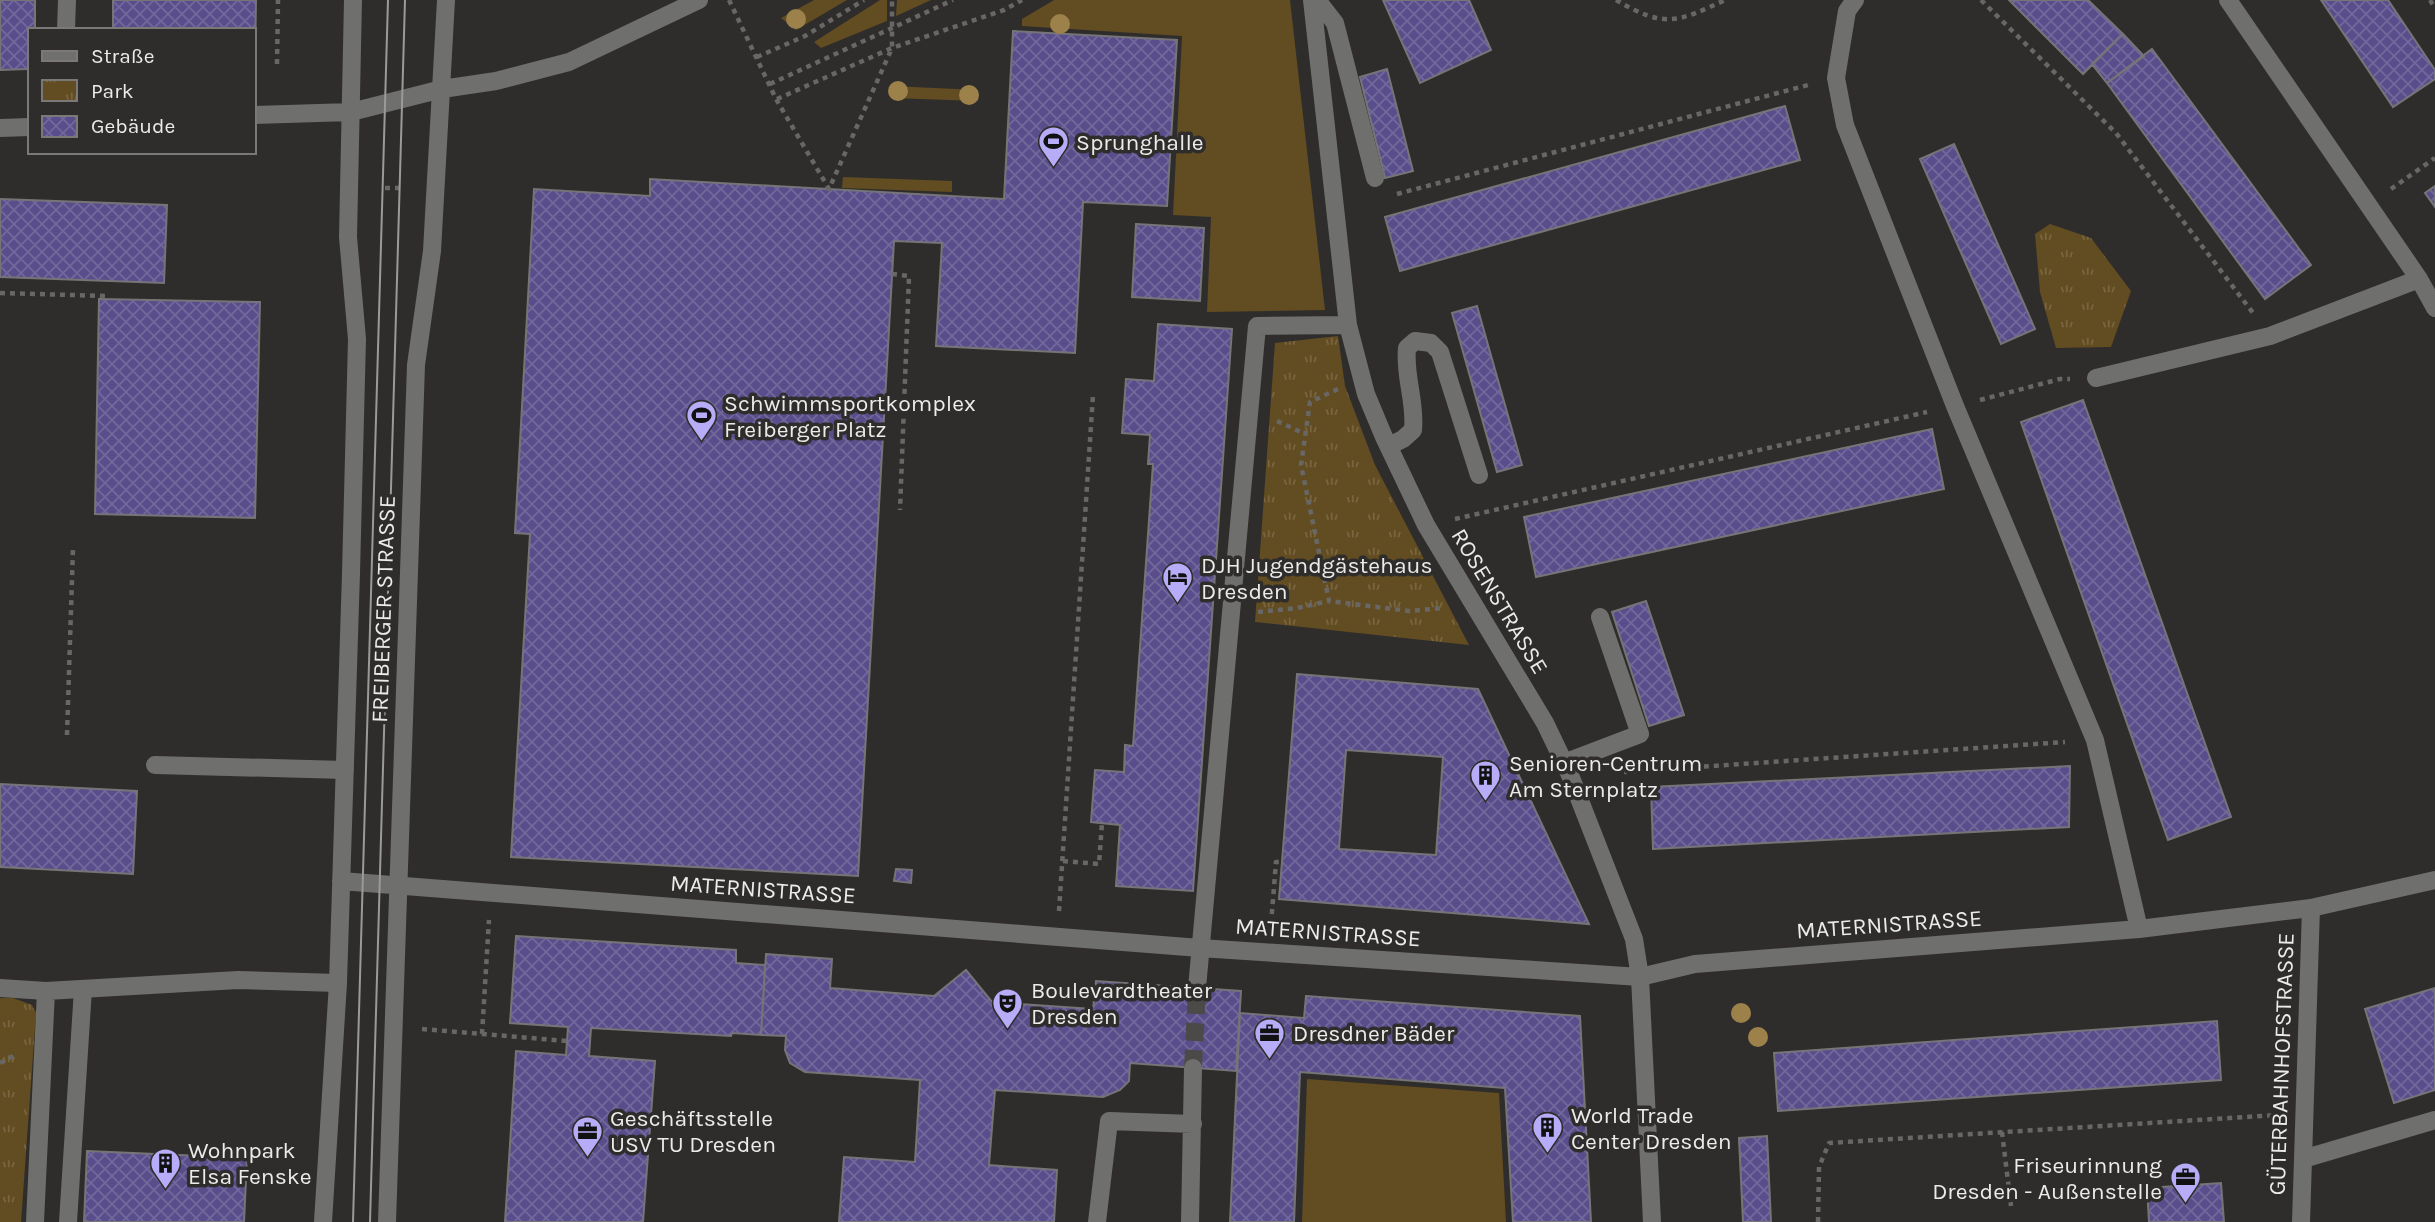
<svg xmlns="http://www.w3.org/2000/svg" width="2435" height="1222" viewBox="0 0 2435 1222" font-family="Karla,sans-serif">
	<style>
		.grass { fill: #624c21 }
		.park { fill: url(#park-tufts) }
		.building { fill: url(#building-cross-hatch); stroke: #757578; stroke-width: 2; fill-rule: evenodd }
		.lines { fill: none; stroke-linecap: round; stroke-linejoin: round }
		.minor-tunnel { stroke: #4b4a48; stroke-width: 18; stroke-dasharray: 18 9; stroke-linecap: butt }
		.path { stroke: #696765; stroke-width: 4.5; stroke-dasharray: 5 5; stroke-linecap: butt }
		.minor { stroke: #6f6f6d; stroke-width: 18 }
		.tram { stroke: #9c9a99; stroke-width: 2 }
		.tree { fill: #9c814b }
		.labels { text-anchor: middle; stroke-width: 7; stroke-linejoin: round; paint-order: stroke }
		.poi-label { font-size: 23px; fill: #ecebea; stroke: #2f2d2b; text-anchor: start }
		.street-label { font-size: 23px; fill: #ecebea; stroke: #2f2d2b }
	</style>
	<defs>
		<pattern id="park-tufts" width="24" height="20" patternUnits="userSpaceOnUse" patternTransform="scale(1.75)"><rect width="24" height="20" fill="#624c21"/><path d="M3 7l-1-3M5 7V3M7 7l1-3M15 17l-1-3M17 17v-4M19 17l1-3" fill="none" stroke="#796641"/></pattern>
		<pattern id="building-cross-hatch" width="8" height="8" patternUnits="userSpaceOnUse" patternTransform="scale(1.75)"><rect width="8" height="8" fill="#594e8b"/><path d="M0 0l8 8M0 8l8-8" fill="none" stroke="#71689c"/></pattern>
	</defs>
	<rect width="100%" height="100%" fill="#2f2d2b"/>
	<path class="grass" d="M814 0H847L796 30 781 18Z
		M880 0H887V21L821 48 814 42Z
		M897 0H931L896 16Z
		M1054 0H1290L1325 310 1207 312 1211 217 1173 215 1182 36 1022 26V19Z
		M891 86 978 90V101L891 98Z
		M843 177 952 181V192L842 188Z
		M1307 1079 1499 1093 1506 1222H1302Z"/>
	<path class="park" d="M2050 224 2091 238 2131 291 2111 347 2056 348 2040 292 2035 234Z
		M1338 336 1345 386 1375 465 1469 645 1255 622 1275 343Z
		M0 998H13L32 1005 36 1013 21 1222H0Z"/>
	<path class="building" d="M0 0H35V30H30V64L27 69 0 70Z
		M113 0H256L255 62 254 30H113Z
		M1383 0H1469L1491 50 1420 83Z
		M2009 0H2088L2123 34 2083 74Z
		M2321 0H2388L2435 70V79L2393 107Z
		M1013 31 1177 40 1167 206 1083 202 1075 353 936 346 942 243 894 241 858 876 511 857 530 534 515 533 534 189 650 196V179L1004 199Z
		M2123 34 2144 56 2107 83 2092 64Z
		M2152 49 2311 265 2265 299 2107 83Z
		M1387 69 1413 171 1385 178 1360 77Z
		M1785 106 1800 160 1400 271 1385 217Z
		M1954 144 2035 329 2001 344 1920 159Z
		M2435 186V207L2425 193Z
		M0 199 167 205 164 283 0 277Z
		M1136 224 1204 228 1200 301 1132 297Z
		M99 299 260 302 255 518 95 514Z
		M1477 306 1522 465 1497 472 1452 313Z
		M1158 324 1232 329 1193 891 1116 886 1120 825 1091 822 1095 770 1124 772 1125 745 1133 746 1153 464H1148L1150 435 1122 433 1126 379 1154 381Z
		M2083 400 2231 817 2168 840 2021 422Z
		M1932 429 1944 489 1536 577 1524 517Z
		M1646 601 1684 715 1649 726 1612 612Z
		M1297 674 1478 689 1589 924 1279 899ZM1346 750 1443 757 1436 855 1339 849Z
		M2070 766 2069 827 1653 849 1651 787Z
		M0 784 137 791 133 874 0 867Z
		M896 869 912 870 911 883 894 881Z
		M516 936 736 950V963L765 965 761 1035 732 1033 731 1036 591 1028 589 1056 655 1061 643 1222H505L516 1051 566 1055 568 1027 510 1023Z
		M766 954 832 959 830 988 934 996 966 970 992 1002 1093 1009 1096 981 1241 991 1236 1071 1130 1063 1129 1081 1120 1090 1103 1097 995 1090 989 1165 1057 1170 1054 1222H839L844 1157 915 1162 920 1080 805 1072 790 1063 785 1050 786 1036 761 1035Z
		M2435 988V1090L2394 1103 2365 1009Z
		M1306 996 1580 1016 1591 1222H1513L1505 1088 1300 1072 1294 1222H1230L1240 1013 1304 1018Z
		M2217 1021 2221 1080 1778 1111 1774 1053Z
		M1767 1136 1771 1222H1743L1739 1138Z
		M87 1151 247 1158 244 1222H84Z
		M2221 1183 2224 1222H2149L2147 1188Z"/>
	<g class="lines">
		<path class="minor-tunnel" d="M1193 1068 1197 988"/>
		<path class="path" d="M729 0 776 99 829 189 892 48V0
			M1616 0C1664 28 1676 23 1725 0
			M1981 0 2116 133 2253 313
			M2430 0 2435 8
			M757 57 805 36 864 0
			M277 64 278 0
			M770 84 953 0
			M777 99 892 48 1004 10 1022 0
			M385 188H400
			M2391 189 2435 158
			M1397 194 1808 85
			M892 274 909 276 900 510
			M0 293 107 296
			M1338 389 1310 402 1301 465 1329 601 1409 611 1443 608
			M1980 400 2060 379H2070
			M1277 421 1305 434
			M1455 519 1927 412
			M1258 612 1297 608 1329 601
			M67 735 73 548
			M1624 772 2065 742
			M1063 861 1099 864 1102 823
			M1059 911 1093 395
			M1271 924 1276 862H1282
			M422 1029 567 1041
			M482 1034 489 920
			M0 1063 15 1055
			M2002 1132 2011 1206
			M1818 1222 1819 1167 1829 1143 2278 1115"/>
		<path class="minor" d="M1312 0 1348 325 1366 394 1384 437 1426 525 1545 723 1570 775 1634 939 1640 977 1652 1222
			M1317 0 1335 23 1375 178
			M1855 0 1847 11 1836 78 1845 125 1955 406 2095 740 2139 929
			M2228 0 2419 279 2435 308
			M66 30 67 0
			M254 115 351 112 442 89 496 81 569 62 699 0
			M0 128 30 127
			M2096 378 2270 336 2419 279
			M1389 446 1403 439 1413 430C1416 401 1404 377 1407 348L1415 341 1431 343 1440 352 1479 475
			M1564 763 1640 734 1600 617
			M155 765 345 770
			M341 881 1200 948 1640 977 1695 964 2139 929 2311 908 2435 880
			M0 988 46 991 238 980 338 983
			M1197 988 1257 326 1348 325
			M2303 1159 2435 1120
			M35 1222 46 991
			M68 1222 83 989
			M323 1222 338 983 351 573 357 339 348 237 353 0
			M387 1222 416 365 432 251 446 0
			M1097 1222 1109 1121 1193 1124
			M1190 1222 1193 1068
			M2301 1222 2311 908"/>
		<path class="tram" d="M353 1222 388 0
			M370 1222 405 0"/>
	</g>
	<g class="tree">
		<circle cx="796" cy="19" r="10"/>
		<circle cx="1060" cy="24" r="10"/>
		<circle cx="898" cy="91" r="10"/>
		<circle cx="969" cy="95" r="10"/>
		<circle cx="1741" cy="1013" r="10"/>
		<circle cx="1758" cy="1037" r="10"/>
	</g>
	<defs>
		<symbol id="stadium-pin" viewBox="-11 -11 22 30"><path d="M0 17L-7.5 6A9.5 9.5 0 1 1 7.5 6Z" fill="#b6acf8" stroke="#2f2d2b"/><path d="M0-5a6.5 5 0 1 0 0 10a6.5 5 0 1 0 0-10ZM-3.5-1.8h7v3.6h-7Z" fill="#111"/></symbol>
		<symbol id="hotel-pin" viewBox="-11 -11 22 30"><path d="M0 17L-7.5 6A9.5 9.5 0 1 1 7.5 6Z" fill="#b6acf8" stroke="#2f2d2b"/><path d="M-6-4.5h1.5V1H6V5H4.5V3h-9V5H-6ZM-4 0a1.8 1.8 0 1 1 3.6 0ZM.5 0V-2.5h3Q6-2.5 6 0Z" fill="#111"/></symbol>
		<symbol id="building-pin" viewBox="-11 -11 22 30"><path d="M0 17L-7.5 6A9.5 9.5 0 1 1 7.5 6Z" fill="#b6acf8" stroke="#2f2d2b"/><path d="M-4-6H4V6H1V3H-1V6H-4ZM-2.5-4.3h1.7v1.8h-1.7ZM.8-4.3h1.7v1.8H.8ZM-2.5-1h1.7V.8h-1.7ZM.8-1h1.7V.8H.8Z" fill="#111"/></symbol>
		<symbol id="theatre-pin" viewBox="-11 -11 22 30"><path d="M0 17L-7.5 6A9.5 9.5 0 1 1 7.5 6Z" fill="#b6acf8" stroke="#2f2d2b"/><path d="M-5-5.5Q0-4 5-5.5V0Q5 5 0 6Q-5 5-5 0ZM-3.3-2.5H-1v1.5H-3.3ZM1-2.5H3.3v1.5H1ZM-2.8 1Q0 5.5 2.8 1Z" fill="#111"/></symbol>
		<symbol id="office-pin" viewBox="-11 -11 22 30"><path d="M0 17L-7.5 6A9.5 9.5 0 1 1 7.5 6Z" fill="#b6acf8" stroke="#2f2d2b"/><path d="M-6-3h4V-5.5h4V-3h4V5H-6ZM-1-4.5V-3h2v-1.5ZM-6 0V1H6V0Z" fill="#111"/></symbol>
	</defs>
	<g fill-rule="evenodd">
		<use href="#stadium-pin" x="1036" y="124" width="35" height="47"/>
		<use href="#stadium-pin" x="684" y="398" width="35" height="47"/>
		<use href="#hotel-pin" x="1160" y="560" width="35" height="47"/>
		<use href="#building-pin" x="1468" y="758" width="35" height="47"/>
		<use href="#theatre-pin" x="990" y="986" width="35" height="47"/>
		<use href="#office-pin" x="1252" y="1016" width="35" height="47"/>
		<use href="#building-pin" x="1530" y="1110" width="35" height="47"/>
		<use href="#office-pin" x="570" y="1114" width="35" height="47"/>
		<use href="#building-pin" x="148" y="1146" width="35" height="47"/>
		<use href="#office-pin" x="2168" y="1160" width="35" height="47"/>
	</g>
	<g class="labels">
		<g class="poi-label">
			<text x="1076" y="150">Sprunghalle</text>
			<text x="724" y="411">Schwimmsportkomplex<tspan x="724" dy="26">Freiberger Platz</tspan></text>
			<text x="1201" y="573">DJH Jugendgästehaus<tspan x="1201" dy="26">Dresden</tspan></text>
			<text x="1509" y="771">Senioren-Centrum<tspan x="1509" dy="26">Am Sternplatz</tspan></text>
			<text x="1031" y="998">Boulevardtheater<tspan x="1031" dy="26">Dresden</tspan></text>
			<text x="1293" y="1041">Dresdner Bäder</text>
			<text x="1571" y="1123">World Trade<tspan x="1571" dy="26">Center Dresden</tspan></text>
			<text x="610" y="1126">Geschäftsstelle<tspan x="610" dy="26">USV TU Dresden</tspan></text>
			<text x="188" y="1158">Wohnpark<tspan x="188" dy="26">Elsa Fenske</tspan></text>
			<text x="2162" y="1173" text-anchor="end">Friseurinnung<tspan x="2162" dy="26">Dresden - Außenstelle</tspan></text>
		</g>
		<g class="street-label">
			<text transform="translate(1500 601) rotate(59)" y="8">ROSENSTRASSE</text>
			<text transform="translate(383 609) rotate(-88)" y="8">FREIBERGER STRASSE</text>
			<text transform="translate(763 889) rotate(4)" y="8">MATERNISTRASSE</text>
			<text transform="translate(1889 924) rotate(-4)" y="8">MATERNISTRASSE</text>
			<text transform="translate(1328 932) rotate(4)" y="8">MATERNISTRASSE</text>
			<text transform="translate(2281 1064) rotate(-88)" y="8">GÜTERBAHNHOFSTRASSE</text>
		</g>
	</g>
	<rect x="28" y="28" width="228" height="126" fill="#2f2d2b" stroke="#7b7977" stroke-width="2"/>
	<rect x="42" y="51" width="35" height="10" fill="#6f6f6d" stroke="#7b7977" stroke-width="2"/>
	<text x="91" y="63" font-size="21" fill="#ecebea">Straße</text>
	<rect x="42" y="80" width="35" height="21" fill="url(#park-tufts)" stroke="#7b7977" stroke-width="2"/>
	<text x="91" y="98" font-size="21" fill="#ecebea">Park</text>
	<rect x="42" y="116" width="35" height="21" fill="url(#building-cross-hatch)" stroke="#7b7977" stroke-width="2"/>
	<text x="91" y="133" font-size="21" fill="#ecebea">Gebäude</text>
</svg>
